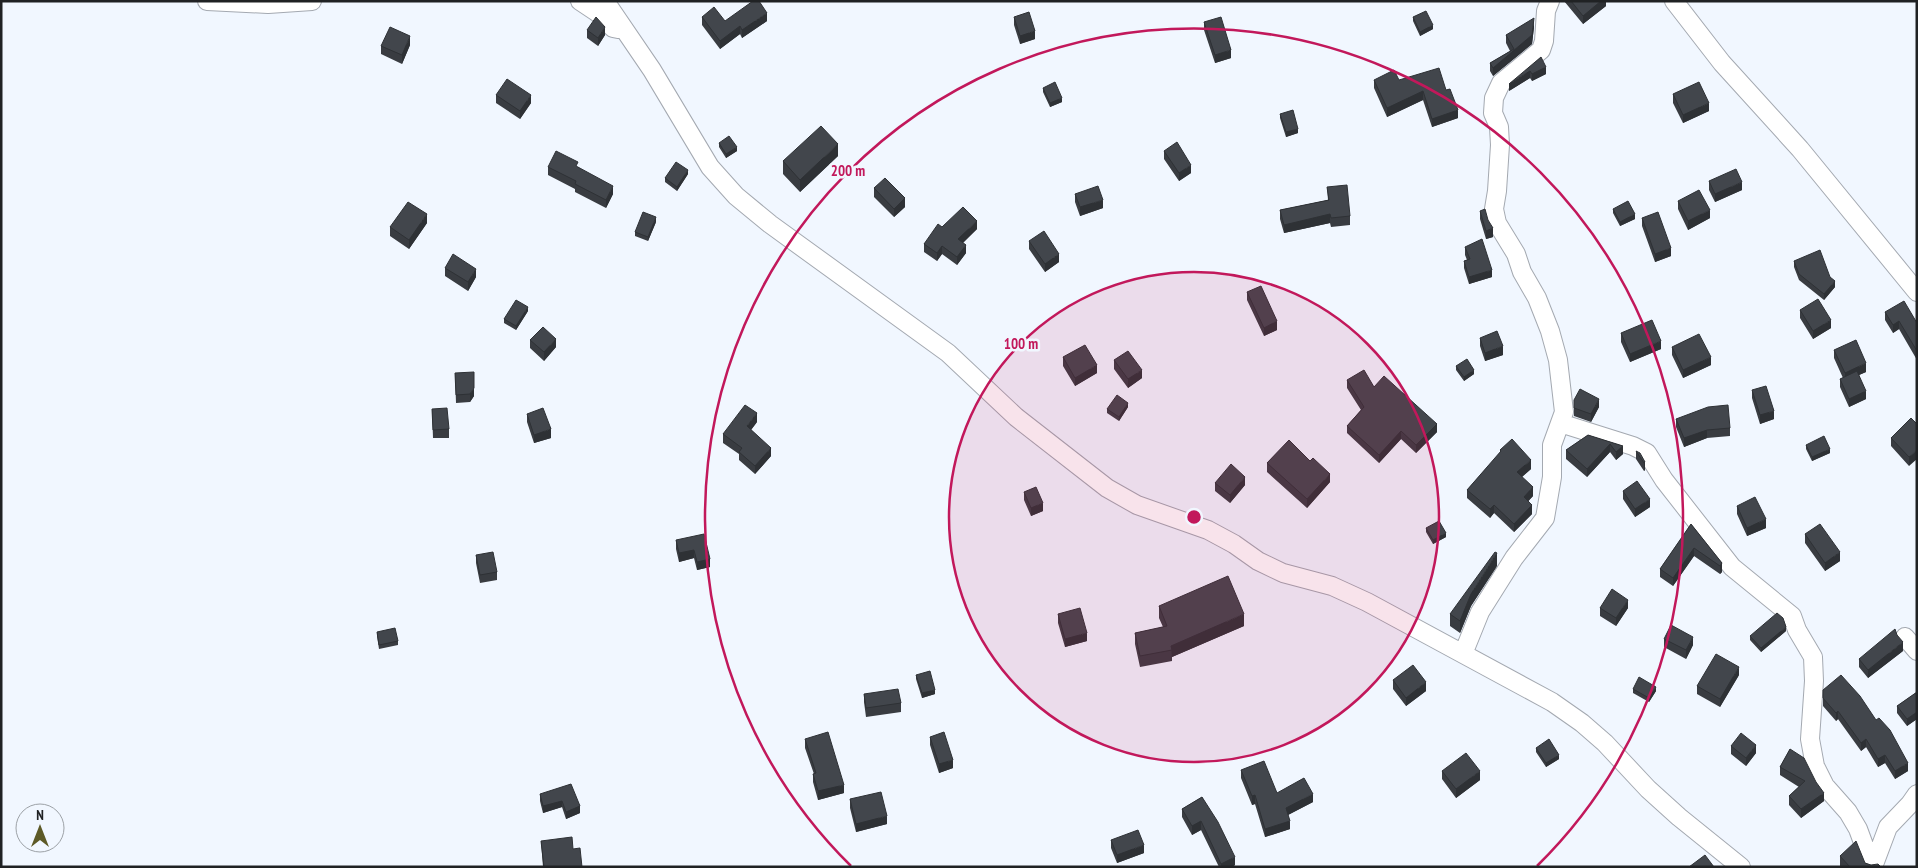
<svg xmlns="http://www.w3.org/2000/svg" width="1918" height="868" viewBox="0 0 1918 868" font-family="'PT Sans Narrow',sans-serif">
	<style>
		.lines { fill: none; stroke-linecap: round; stroke-linejoin: round }
		.minor-casing { stroke: #a4a9b1; stroke-width: 20 }
		.minor { stroke: #fff; stroke-width: 18 }
		.wall { fill: #393c41 }
		.shaded-wall { fill: #2e3135 }
		.building { fill: #42464c; stroke: #2e3135 }
		.ring { fill: none; stroke: #c2185b; stroke-width: 2.5 }
		.centre { fill: #c2185b; stroke: #f1f7ff; stroke-width: 2.5 }
		.ring-label { font-size: 15px; text-anchor: middle; font-weight: bold; fill: #c2185b; stroke: #f1f7ff; stroke-width: 5; stroke-linejoin: round; paint-order: stroke }
	</style>
	<rect width="100%" height="100%" fill="#f1f7ff"/>
	<g class="lines">
		<defs>
			<path id="minor" d="M207 1 268 4 312 1
				M580 1 601 15 613 28 618 29
				M605 1 652 70 710 167 736 196 770 224 948 353 1016 417 1107 488 1137 505 1208 530 1234 544 1258 561 1283 573 1332 586 1367 602 1552 702 1582 723 1605 743 1648 789 1679 817 1741 867
				M1674 1 1722 63 1800 149 1917 292
				M1560 423 1633 446 1647 453 1664 480 1732 567 1792 616 1797 630 1813 657 1814 681 1810 739 1815 766 1825 786 1848 812 1858 829 1872 867
				M1905 637 1917 651
				M1463 654 1480 612 1514 558 1545 518 1552 477V445L1564 412 1558 360 1550 331 1537 298 1522 272 1516 254 1497 223 1494 209 1497 191 1500 145 1499 127 1493 113 1494 98 1501 83 1541 50 1544 41 1546 11 1550 1
				M1873 867 1888 827 1910 804 1917 794"/>
		</defs>
		<use href="#minor" class="minor-casing"/>
		<use href="#minor" class="minor"/>
	</g>
	<path class="wall" d="M1564 1H1606V6L1583 24Z
		M702 17 725 21H767L742 38 740 34 720 49 702 25Z
		M1014 17 1035 39 1020 44 1014 25Z
		M1413 17 1433 29 1420 36 1413 21Z
		M1204 22 1231 58 1215 63 1204 30Z
		M1534 27 1532 44 1493 76 1490 71V63L1510 51 1506 43V35Z
		M587 30 605 35 598 46 587 38Z
		M410 45 402 64 381 54V46Z
		M1541 57 1546 74 1532 81 1530 78 1509 91Z
		M1374 80H1399L1446 90 1458 118 1432 127 1423 100 1387 117 1374 88Z
		M1043 88 1062 102 1050 107 1043 92Z
		M1673 94 1709 111 1683 123 1673 103Z
		M496 95 531 103 520 119 496 103Z
		M1280 114 1298 133 1286 137 1280 118Z
		M719 143 737 151 726 158 719 147Z
		M1164 151 1191 173 1179 181 1164 159Z
		M838 156 800 192 783 174V161Z
		M548 167H578L613 194 606 208 575 192V189L548 175Z
		M688 174 677 191 665 182V178Z
		M1709 181 1742 190 1715 202 1709 190Z
		M1327 187 1350 216V225L1331 227 1330 223 1284 233 1280 219V210L1328 200Z
		M874 188 905 207 894 217 874 197Z
		M1075 194 1103 208 1080 216 1075 202Z
		M1678 201 1710 218 1688 230 1678 209Z
		M1613 209 1635 219 1620 226 1613 213Z
		M1480 211 1493 237 1486 239 1480 219Z
		M1642 218 1671 256 1655 262 1642 226Z
		M656 222 648 241 635 236V232Z
		M427 223 409 249 390 236V227Z
		M942 227 977 229 963 243 966 253 957 265 942 254 937 261 924 252V244Z
		M1029 241 1059 262 1045 272 1029 249Z
		M1465 247 1492 277 1469 284 1464 268V261L1467 260 1465 255Z
		M1794 261 1835 287 1824 300 1799 280 1794 267Z
		M445 268 476 277 468 291 445 276Z
		M1247 292 1277 330 1264 336 1247 300Z
		M1800 310 1831 328 1813 339 1800 318Z
		M528 311 516 330 504 323V319Z
		M1885 312 1917 323V360L1899 329 1893 333 1885 320Z
		M1621 333 1661 349 1630 362 1621 342Z
		M1480 338 1503 355 1485 361 1480 346Z
		M530 340 556 347 544 361 530 348Z
		M1672 347 1711 365 1683 378 1672 355Z
		M1834 350 1866 372 1859 375 1866 399 1849 407 1840 387V379L1843 378 1834 358Z
		M1063 357 1097 373 1075 386 1063 366Z
		M1114 360 1142 378 1128 388 1114 369Z
		M1456 366 1474 374 1464 381 1456 370Z
		M455 373 474 396 470 402 456 403Z
		M1347 380 1374 387 1437 432 1416 453 1401 439 1379 463 1347 433V426L1361 410 1347 388Z
		M1752 390 1774 419 1760 424 1752 398Z
		M1128 407 1119 421 1107 413V409Z
		M1599 407 1591 422 1574 416V408Z
		M432 409 449 429V438H433Z
		M527 414 551 438 534 443 527 422Z
		M1911 418 1909 466 1891 446V438Z
		M1676 419 1730 428V436L1707 438 1684 447 1676 427Z
		M757 422 751 430 771 456 755 474 739 460V454L723 443V434Z
		M1588 435 1623 446V454L1616 460 1610 452 1587 477 1566 459V450Z
		M1806 445 1830 453 1812 461 1806 449Z
		M1500 450 1531 469 1522 477 1533 496 1528 501 1532 514 1514 532 1494 513 1490 518 1467 498V490L1500 453Z
		M1636 451 1645 462V470L1644 471 1636 459Z
		M1267 463 1330 482 1307 508 1267 472Z
		M1215 483 1245 485 1230 503 1215 491Z
		M1623 491 1650 507 1635 517 1623 499Z
		M1024 492 1043 511 1031 516 1024 500Z
		M1737 506 1766 528 1747 536 1737 514Z
		M1691 524 1722 563V572L1720 574 1694 556 1673 586 1660 577V569Z
		M1426 528 1446 537 1433 544 1426 532Z
		M1805 534 1840 561 1825 571 1805 543Z
		M676 540 710 559V567L697 570 694 558 679 562 676 549Z
		M476 555 497 572V580L480 583 476 563Z
		M1497 566 1471 606 1460 633 1450 626V614Z
		M1159 606 1244 626 1172 657V661L1140 667 1135 644V633L1163 627 1159 618Z
		M1600 608H1628L1616 626 1600 616Z
		M1058 614 1087 641 1065 647 1058 623Z
		M1786 631 1761 652 1750 640V636Z
		M377 632 398 641V645L379 649 377 636Z
		M1664 639 1693 645 1686 659 1664 647Z
		M1903 651 1868 678 1859 667V659Z
		M916 675 935 694 922 698 916 679Z
		M1739 675 1720 707 1697 694V686Z
		M1393 680 1426 691 1406 706 1393 689Z
		M1633 689 1656 691 1649 702 1633 693Z
		M1917 692V719L1907 726 1897 713V706Z
		M864 694 901 703V712L866 717 864 702Z
		M1823 698 1908 771 1895 779 1885 763 1878 767 1866 747 1861 751 1838 719 1836 721 1823 706Z
		M930 737 953 768 939 773 930 745Z
		M805 739 844 793 818 800 813 782V774H814L805 748Z
		M1731 746 1756 753 1746 766 1731 754Z
		M1536 748 1559 759 1546 767 1536 752Z
		M1790 749 1824 801 1801 818 1789 805V796L1799 787 1780 775V767Z
		M1241 770 1277 793 1313 802 1288 815 1290 829 1265 837 1255 804 1252 805 1241 778Z
		M1442 771 1480 780 1456 798 1442 779Z
		M540 794 580 806V813L566 819 562 807 543 813 540 801Z
		M1202 797 1235 865 1232 867H1219L1201 830 1192 835 1182 817V809Z
		M850 799 887 824 856 832 850 808Z
		M1111 840 1144 853 1117 863 1111 848Z
		M541 841 573 849 582 867H543Z
		M1840 856 1865 863 1871 865 1881 867H1840Z"/>
	<path class="shaded-wall" d="M1601 1H1606V6L1583 24V16Z
		M767 13V21L742 38V30Z
		M1534 18V27L1532 44 1493 76V68L1532 35Z
		M1433 25V29L1420 36V32Z
		M740 26V34L720 49V41Z
		M605 27V35L598 46V38Z
		M1035 31V39L1020 44V36Z
		M410 36V45L402 64V55Z
		M1231 50V58L1215 63V55Z
		M1546 67V74L1532 81V74Z
		M1530 71V78L1509 91V84Z
		M1423 91V100L1387 117V108Z
		M531 95V103L520 119V111Z
		M1062 98V102L1050 107V103Z
		M1709 103V111L1683 123V115Z
		M1458 110V118L1432 127V119Z
		M1298 129V133L1286 137V132Z
		M838 144V156L800 192V180Z
		M737 147V151L726 158V154Z
		M1191 165V173L1179 181V173Z
		M688 170V174L677 191V187Z
		M1742 182V190L1715 202V194Z
		M613 186V194L606 208V200Z
		M905 198V207L894 217V209Z
		M1103 200V208L1080 216V207Z
		M1710 210V218L1688 230V221Z
		M427 214V223L409 249V240Z
		M1330 214V223L1284 233V225Z
		M1635 214V219L1620 226V222Z
		M656 217V222L648 241V237Z
		M977 221V229L958 247V239Z
		M1493 228V237L1486 239V231Z
		M966 245V253L957 265V257Z
		M942 246V254L937 261V253Z
		M1671 248V256L1655 262V254Z
		M1059 254V262L1045 272V264Z
		M476 269V277L468 291V282Z
		M1492 270V277L1469 284V277Z
		M1835 281V287L1824 300V294Z
		M528 307V311L516 330V326Z
		M1831 320V328L1813 339V331Z
		M1277 321V330L1264 336V328Z
		M1899 321V329L1893 333V325Z
		M556 339V347L544 361V352Z
		M1661 341V349L1630 362V354Z
		M1503 346V355L1485 361V353Z
		M1711 357V365L1683 378V370Z
		M1866 363V372L1845 381V373Z
		M1097 365V373L1075 386V378Z
		M1142 370V378L1128 388V379Z
		M1474 370V374L1464 381V377Z
		M474 388V396L470 402V394Z
		M1866 391V399L1849 407V399Z
		M1599 399V407L1591 422V414Z
		M1128 403V407L1119 421V417Z
		M1774 411V419L1760 424V415Z
		M757 413V422L747 435V426Z
		M1437 424V432L1416 453V445Z
		M551 429V438L534 443V435Z
		M1707 430V438L1684 447V438Z
		M1401 431V439L1379 463V455Z
		M1610 444V452L1587 477V469Z
		M1623 446V454L1616 460V452Z
		M771 448V456L755 474V466Z
		M1830 449V453L1812 461V457Z
		M1917 450V459L1909 466V457Z
		M1531 460V469L1517 481V472Z
		M1645 462V470L1644 471V463Z
		M1330 474V482L1307 508V499Z
		M1245 477V485L1230 503V495Z
		M1533 487V496L1524 506V497Z
		M1650 499V507L1635 517V509Z
		M1043 503V511L1031 516V508Z
		M1494 505V513L1490 518V509Z
		M1532 505V514L1514 532V524Z
		M1766 519V528L1747 536V528Z
		M1446 533V537L1433 544V540Z
		M1694 548V556L1673 586V578Z
		M694 550V558L679 562V553Z
		M1840 552V561L1825 571V563Z
		M1497 553V566L1471 606 1460 633V621L1471 594Z
		M710 559V567L697 570V562Z
		M1722 563V572L1720 574V566Z
		M1628 600V608L1616 626V618Z
		M1244 614V626L1172 657 1171 646Z
		M1786 627V631L1761 652V648Z
		M1087 633V641L1065 647V639Z
		M1693 637V645L1686 659V650Z
		M1903 642V651L1868 678V670Z
		M1739 667V675L1720 707V699Z
		M1426 682V691L1406 706V698Z
		M1656 687V691L1649 702V698Z
		M935 690V694L922 698V693Z
		M1838 711V719L1836 721V713Z
		M1917 712V719L1907 726V719Z
		M1866 739V747L1861 751V743Z
		M1756 745V753L1746 766V758Z
		M1559 755V759L1546 767V763Z
		M1885 755V763L1878 767V759Z
		M953 760V768L939 773V764Z
		M1908 763V771L1895 779V771Z
		M1480 771V780L1456 798V789Z
		M844 785V793L818 800V791Z
		M1824 793V801L1801 818V809Z
		M1313 794V802L1286 816V808Z
		M1255 795V804L1252 805V796Z
		M562 801V807L543 813V806Z
		M580 806V813L566 819V812Z
		M887 816V824L856 832V824Z
		M1201 821V830L1192 835V826Z
		M1290 821V829L1265 837V829Z
		M1144 845V853L1117 863V855Z
		M1235 857V865L1232 867H1221V864Z"/>
	<path class="building" d="M753 1H759L767 13 742 30 740 26 720 41 702 17 714 7 725 21Z
		M1571 1H1601L1583 16Z
		M1426 11 1433 25 1420 32 1413 17Z
		M1029 12 1035 31 1020 36 1014 17Z
		M596 17 605 27 598 38 587 30Z
		M1221 17 1231 50 1215 55 1204 22Z
		M1534 18 1532 35 1493 68 1490 63 1514 49 1506 35Z
		M390 27 410 36 402 55 381 46Z
		M1541 57 1546 67 1532 74 1530 71 1509 84Z
		M1439 68 1446 90 1450 89 1458 110 1432 119 1423 91 1387 108 1374 80 1394 70 1399 80Z
		M507 79 531 95 520 111 496 95Z
		M1055 82 1062 98 1050 103 1043 88Z
		M1699 82 1709 103 1683 115 1673 94Z
		M1293 110 1298 129 1286 132 1280 114Z
		M821 126 838 144 800 180 783 161Z
		M729 136 737 147 726 154 719 143Z
		M1177 142 1191 165 1179 173 1164 151Z
		M556 151 578 162 576 166 613 186 606 200 575 184 576 181 548 167Z
		M676 162 688 170 677 187 665 178Z
		M1736 169 1742 182 1715 194 1709 181Z
		M885 178 905 198 894 209 874 188Z
		M1347 185 1350 216 1331 218 1330 214 1284 225 1280 210 1329 200 1327 187Z
		M1098 186 1103 200 1080 207 1075 194Z
		M1699 190 1710 210 1688 221 1678 201Z
		M1628 201 1635 214 1620 222 1613 209Z
		M408 202 427 214 409 240 390 227Z
		M963 207 977 221 958 239 966 245 957 257 942 246 937 253 924 244 938 224 942 227Z
		M1485 209 1488 220 1493 228 1486 231 1480 211Z
		M643 212 656 217 648 237 635 232Z
		M1658 212 1671 248 1655 254 1642 218Z
		M1044 231 1059 254 1045 264 1029 241Z
		M1482 239 1492 270 1469 277 1464 261 1470 259 1465 247Z
		M1820 250 1830 277 1835 281 1824 294 1799 274 1794 261Z
		M453 254 476 269 468 282 445 268Z
		M1261 286 1277 321 1264 328 1247 292Z
		M1818 299 1831 320 1813 331 1800 310Z
		M516 300 528 307 516 326 504 319Z
		M1904 301 1917 323V351L1899 321 1893 325 1885 312Z
		M1652 320 1661 341 1630 354 1621 333Z
		M543 327 556 339 544 352 530 340Z
		M1497 331 1503 346 1485 353 1480 338Z
		M1699 334 1711 357 1683 370 1672 347Z
		M1856 340 1866 363 1845 373 1834 350Z
		M1085 345 1097 365 1075 378 1063 357Z
		M1128 351 1142 370 1128 379 1114 360Z
		M1467 359 1474 370 1464 377 1456 366Z
		M1364 370 1374 387 1384 376 1437 424 1416 445 1401 431 1379 455 1347 426 1364 407 1347 380Z
		M1857 371 1866 391 1849 399 1840 379Z
		M474 372V388L470 394 456 395 455 373Z
		M1766 386 1774 411 1760 415 1752 390Z
		M1580 389 1599 399 1591 414 1574 408V400Z
		M1117 395 1128 403 1119 417 1107 409Z
		M745 405 757 413 747 426 771 448 755 466 739 452 742 448 723 434Z
		M1728 405 1730 428 1707 430 1684 438 1676 419 1708 407Z
		M447 408 449 429 433 430 432 409Z
		M543 408 551 429 534 435 527 414Z
		M1911 418 1917 424V450L1909 457 1891 438Z
		M1588 435 1623 446 1616 452 1610 444 1587 469 1566 450Z
		M1824 436 1830 449 1812 457 1806 445Z
		M1512 439 1531 460 1517 472 1533 487 1524 497 1532 505 1514 524 1494 505 1490 509 1467 490 1501 451 1500 450Z
		M1289 440 1310 461 1313 458 1330 474 1307 499 1267 463Z
		M1636 451 1640 453 1645 462 1644 463Z
		M1231 464 1245 477 1230 495 1215 483Z
		M1637 481 1650 499 1635 509 1623 491Z
		M1036 487 1043 503 1031 508 1024 492Z
		M1755 497 1766 519 1747 528 1737 506Z
		M1439 521 1446 533 1433 540 1426 528Z
		M1691 524 1722 563 1720 566 1694 548 1673 578 1660 569Z
		M1820 524 1840 552 1825 563 1805 534Z
		M704 534 710 559 697 562 694 550 679 553 676 540Z
		M493 552 497 572 480 575 476 555Z
		M1495 552 1497 553 1471 594 1460 621 1450 614Z
		M1228 576 1244 614 1171 646 1172 650 1140 656 1135 633 1167 626 1159 606Z
		M1612 589 1628 600 1616 618 1600 608Z
		M1080 608 1087 633 1065 639 1058 614Z
		M1777 613 1783 618 1786 627 1761 648 1750 636Z
		M1671 625 1693 637 1686 650 1664 639Z
		M395 628 398 641 379 645 377 632Z
		M1895 629 1897 635 1903 642 1868 670 1859 659Z
		M1716 654 1739 667 1720 699 1697 686Z
		M1413 665 1426 682 1406 698 1393 680Z
		M930 671 935 690 922 693 916 675Z
		M1841 675 1860 696 1876 720 1879 718 1890 730 1908 763 1895 771 1885 755 1878 759 1866 739 1861 743 1838 711 1836 713 1823 698V690Z
		M1639 677 1656 687 1649 698 1633 689Z
		M898 689 901 703 866 708 864 694Z
		M1917 692V712L1907 719 1897 706Z
		M828 732 844 785 818 791 813 774 816 773 805 739Z
		M944 732 953 760 939 764 930 737Z
		M1741 733 1756 745 1746 758 1731 746Z
		M1549 739 1559 755 1546 763 1536 748Z
		M1790 749 1804 758 1816 782 1824 793 1801 809 1789 796 1805 781 1780 767Z
		M1466 753 1480 771 1456 789 1442 771Z
		M1264 761 1277 793 1304 778 1313 794 1286 808 1290 821 1265 829 1255 795 1252 796 1241 770Z
		M571 784 580 806 566 812 562 801 543 806 540 794Z
		M881 792 887 816 856 824 850 799Z
		M1202 797 1218 822 1235 857 1221 864 1201 821 1192 826 1182 809Z
		M1138 830 1144 845 1117 855 1111 840Z
		M572 837 573 849 580 848 582 867H544L541 841Z
		M1856 841 1865 863 1871 865 1878 864 1881 867H1850L1840 856Z
		M1705 855 1714 867H1689Z"/>
	<circle cx="1194" cy="517" r="245" fill="#c2185b" fill-opacity=".12"/>
	<g class="ring">
		<circle cx="1194" cy="517" r="245"/>
		<path d="M851 866A489 489 0 1 1 1537 866"/>
	</g>
	<circle cx="1194" cy="517" r="8" class="centre"/>
	<g class="ring-label">
		<text x="848" y="176">200 m</text>
		<text x="1021" y="349">100 m</text>
	</g>
	<rect width="1918" height="868" fill="none" stroke="#202224" stroke-width="5"/>
	<g transform="translate(40 828)"><circle r="24" fill="#f1f7ff" stroke="#9da2a7"/>
	<path d="M0-4L9 19L0 12L-9 19Z" fill="#5d5a27"/>
	<text y="-8" font-size="14" font-weight="bold" text-anchor="middle" fill="#202224">N</text>
	</g>
</svg>
